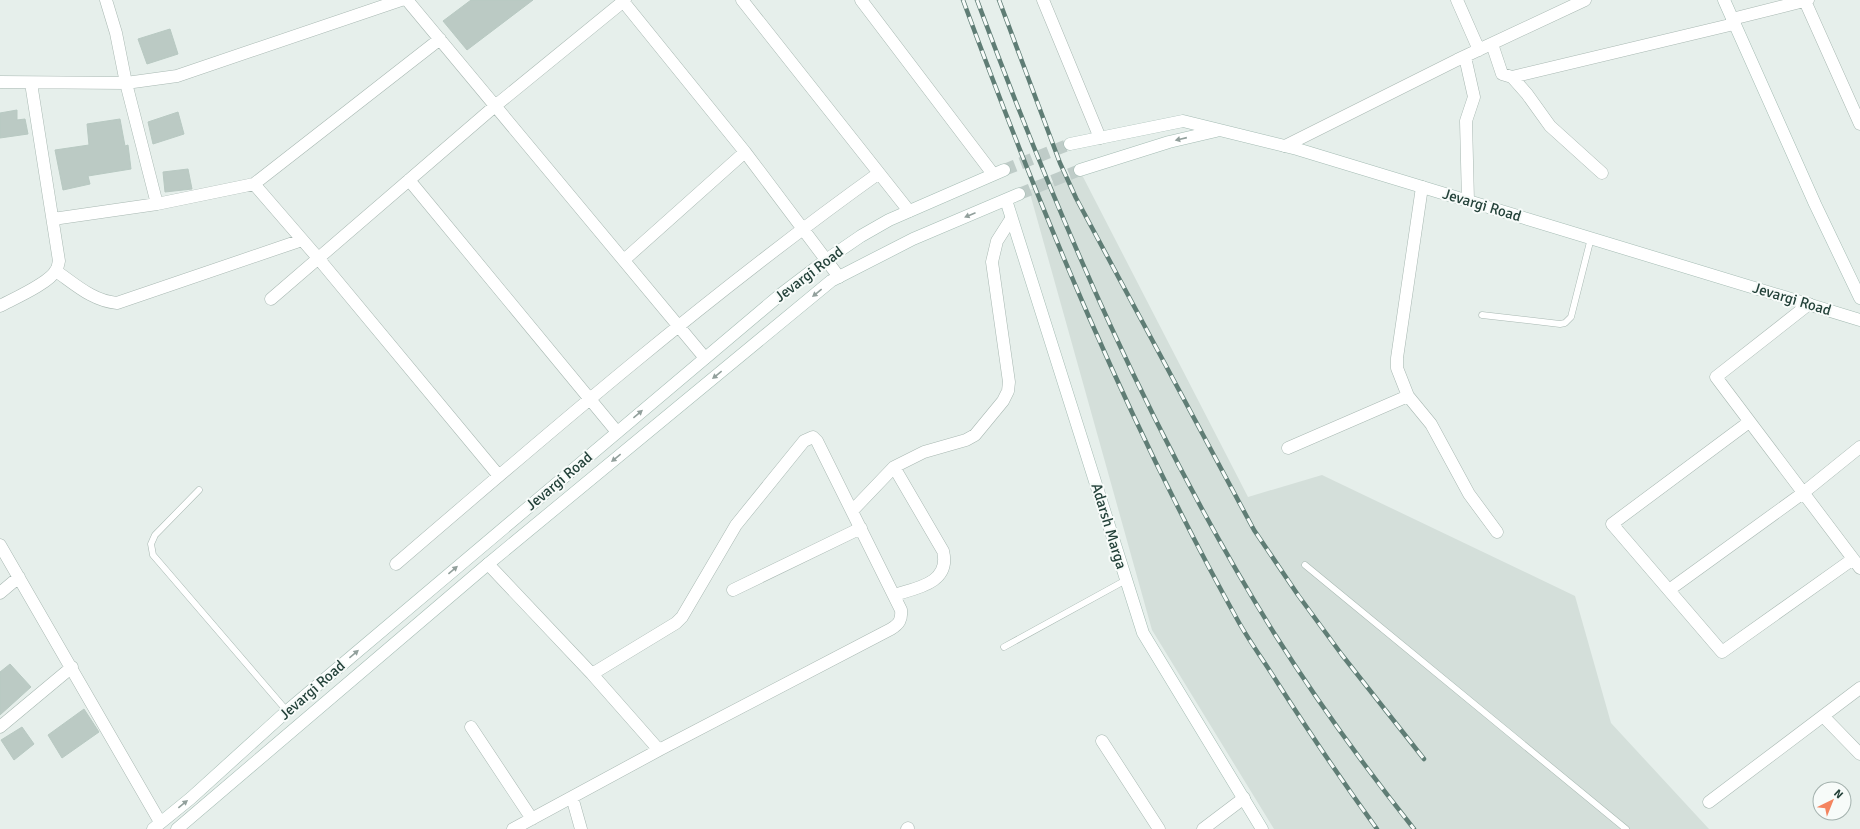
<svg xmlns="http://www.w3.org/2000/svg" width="1860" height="829" viewBox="0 0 1860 829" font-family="Signika,sans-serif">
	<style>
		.built { fill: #d4dfda }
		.building { fill: #bbcac4; stroke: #b8c9c2 }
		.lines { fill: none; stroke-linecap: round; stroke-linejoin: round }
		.secondary-tunnel { stroke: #bfccc8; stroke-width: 12; stroke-dasharray: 12 6; stroke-linecap: butt }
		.lane-casing { stroke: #a8b8b2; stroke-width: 7 }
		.street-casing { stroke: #a8b8b2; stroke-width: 13 }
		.secondary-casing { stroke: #a4bbb3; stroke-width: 13 }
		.lane { stroke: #fff; stroke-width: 6 }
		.street { stroke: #fff; stroke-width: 12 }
		.secondary { stroke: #fff; stroke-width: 12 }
		.rail-casing { stroke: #5f7d75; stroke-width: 4.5 }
		.rail { stroke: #f7fbf9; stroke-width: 3; stroke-dasharray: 9; stroke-linecap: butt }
		.oneway { fill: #92a09c }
		.labels { text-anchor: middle; stroke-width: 4; stroke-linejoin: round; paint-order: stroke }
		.street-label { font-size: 15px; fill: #24423a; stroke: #f7fbf9 }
	</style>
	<rect width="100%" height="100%" fill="#e6efeb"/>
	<path class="built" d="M1081 173 1248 497 1322 475 1575 596 1611 723 1709 829H1274L1152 630 1029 190Z"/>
	<path class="building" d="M471 0H533L467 50 443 21Z
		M170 29 178 54 147 64 138 39Z
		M17 110V120L25 119 28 134 0 138V113Z
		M178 112 184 134 153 144 148 122Z
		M120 119 125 146 128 145 131 169 88 176 90 184 63 190 55 150 89 145 87 124Z
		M188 169 192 189 165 192 163 172Z
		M10 664 31 687 0 715V672Z
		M84 709 99 732 62 758 48 735Z
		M22 727 34 744 14 760 1 740Z"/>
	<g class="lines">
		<path class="secondary-tunnel" d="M1004 170 1070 144
			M1019 194 1080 170"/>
		<defs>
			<path id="lane" d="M1482 315 1560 324 1565 323 1571 317 1591 238
				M199 490 155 535 151 544 153 555 287 711
				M1305 565 1626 829
				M1004 647 1126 580"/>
			<path id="street" d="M106 0 116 33 126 83 157 204
				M407 0 705 358
				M622 0 745 152 839 277
				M742 0 909 211
				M861 0 993 174
				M1043 0 1100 138
				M1457 0 1479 50
				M1805 1 1860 124
				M1732 19 1808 0
				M440 39 254 184 318 258 499 476
				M1492 44 1502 74 1512 77 1734 24
				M1465 57 1474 97 1466 121 1468 201
				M1512 77 1527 94 1550 126 1602 173
				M0 82 126 83 177 76 401 0
				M1285 146 1457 60 1585 0
				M409 180 617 432
				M53 219 157 204 254 184
				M624 260 745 152
				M56 271C76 285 93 301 117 303L302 240
				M271 299 495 106 625 0
				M1809 304 1716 377 1860 568
				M0 306C13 299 50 283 56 270 58 268 58 264 59 261L31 83
				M1408 396 1431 424 1469 494 1497 532
				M1749 422 1612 524 1722 652 1853 559
				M1288 448 1408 396 1397 368V358L1422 187
				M852 511 894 467 924 452 966 440 975 435 1003 401 1008 391 1009 382 992 262 997 241 1011 219
				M0 545 160 822
				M396 564C553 429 710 294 879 173
				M488 564 592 674 659 750 513 829
				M733 590 861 528
				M1669 590 1803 493 1860 447
				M0 593 19 577
				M894 595C917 588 951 583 943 551L894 467
				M592 674 676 623 682 617 736 525 804 441 813 437 817 441 901 610C902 620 899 624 891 629L659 750
				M1823 716 1860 754
				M0 727 72 667
				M471 727 532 819
				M1102 741 1159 829
				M572 797 581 829
				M1709 802 1860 688
				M907 829 908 828
				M1203 829 1244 798"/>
			<path id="secondary" d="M1724 0 1815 204 1860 298
				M1070 144 1183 121 1297 149 1860 320
				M1080 170 1169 142 1216 131
				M1006 200 1143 633 1262 829
				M153 829 191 798 287 711 780 295 826 260 861 236 889 220 1004 170
				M177 829 488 564 831 281 913 239 1019 194"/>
		</defs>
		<use href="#lane" class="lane-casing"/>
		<use href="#street" class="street-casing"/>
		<use href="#secondary" class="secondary-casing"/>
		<use href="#lane" class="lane"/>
		<use href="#street" class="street"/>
		<use href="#secondary" class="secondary"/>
		<defs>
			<path id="rail" d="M963 0C1041 212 1127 421 1237 619 1249 641 1264 661 1277 682 1309 732 1342 781 1377 829
				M977 0C1058 218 1151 435 1274 633 1317 701 1364 766 1414 829
				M999 0 1060 163 1076 198 1254 530 1298 595 1342 655 1424 759"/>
		</defs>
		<use href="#rail" class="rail-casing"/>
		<use href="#rail" class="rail"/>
	</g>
	<defs><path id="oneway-solid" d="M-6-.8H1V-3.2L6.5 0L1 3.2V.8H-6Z"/></defs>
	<g class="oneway">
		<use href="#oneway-solid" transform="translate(1181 139) rotate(167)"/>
		<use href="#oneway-solid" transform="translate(970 215) rotate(157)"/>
		<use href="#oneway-solid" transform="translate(817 293) rotate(141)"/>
		<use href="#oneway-solid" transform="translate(717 375) rotate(141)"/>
		<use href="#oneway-solid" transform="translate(638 414) rotate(-40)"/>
		<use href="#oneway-solid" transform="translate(616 458) rotate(141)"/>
		<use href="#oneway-solid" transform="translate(453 570) rotate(-40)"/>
		<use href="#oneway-solid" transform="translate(354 654) rotate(-40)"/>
		<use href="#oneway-solid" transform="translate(183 804) rotate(-39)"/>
	</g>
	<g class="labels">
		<g class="street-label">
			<text transform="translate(1482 205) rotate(17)" y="5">Jevargi Road</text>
			<text transform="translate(809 274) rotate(-37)" y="5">Jevargi Road</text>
			<text transform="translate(1792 299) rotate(17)" y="5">Jevargi Road</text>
			<text transform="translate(559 481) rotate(-40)" y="5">Jevargi Road</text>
			<text transform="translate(1109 526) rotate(73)" y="5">Adarsh Marga</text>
			<text transform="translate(312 690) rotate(-41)" y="5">Jevargi Road</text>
		</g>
	</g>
	<g transform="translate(1832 801) rotate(43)"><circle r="19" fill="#f7fbf9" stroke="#a3b1ad"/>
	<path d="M0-3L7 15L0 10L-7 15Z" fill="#f4845f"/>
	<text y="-6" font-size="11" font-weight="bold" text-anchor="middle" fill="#24423a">N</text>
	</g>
</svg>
